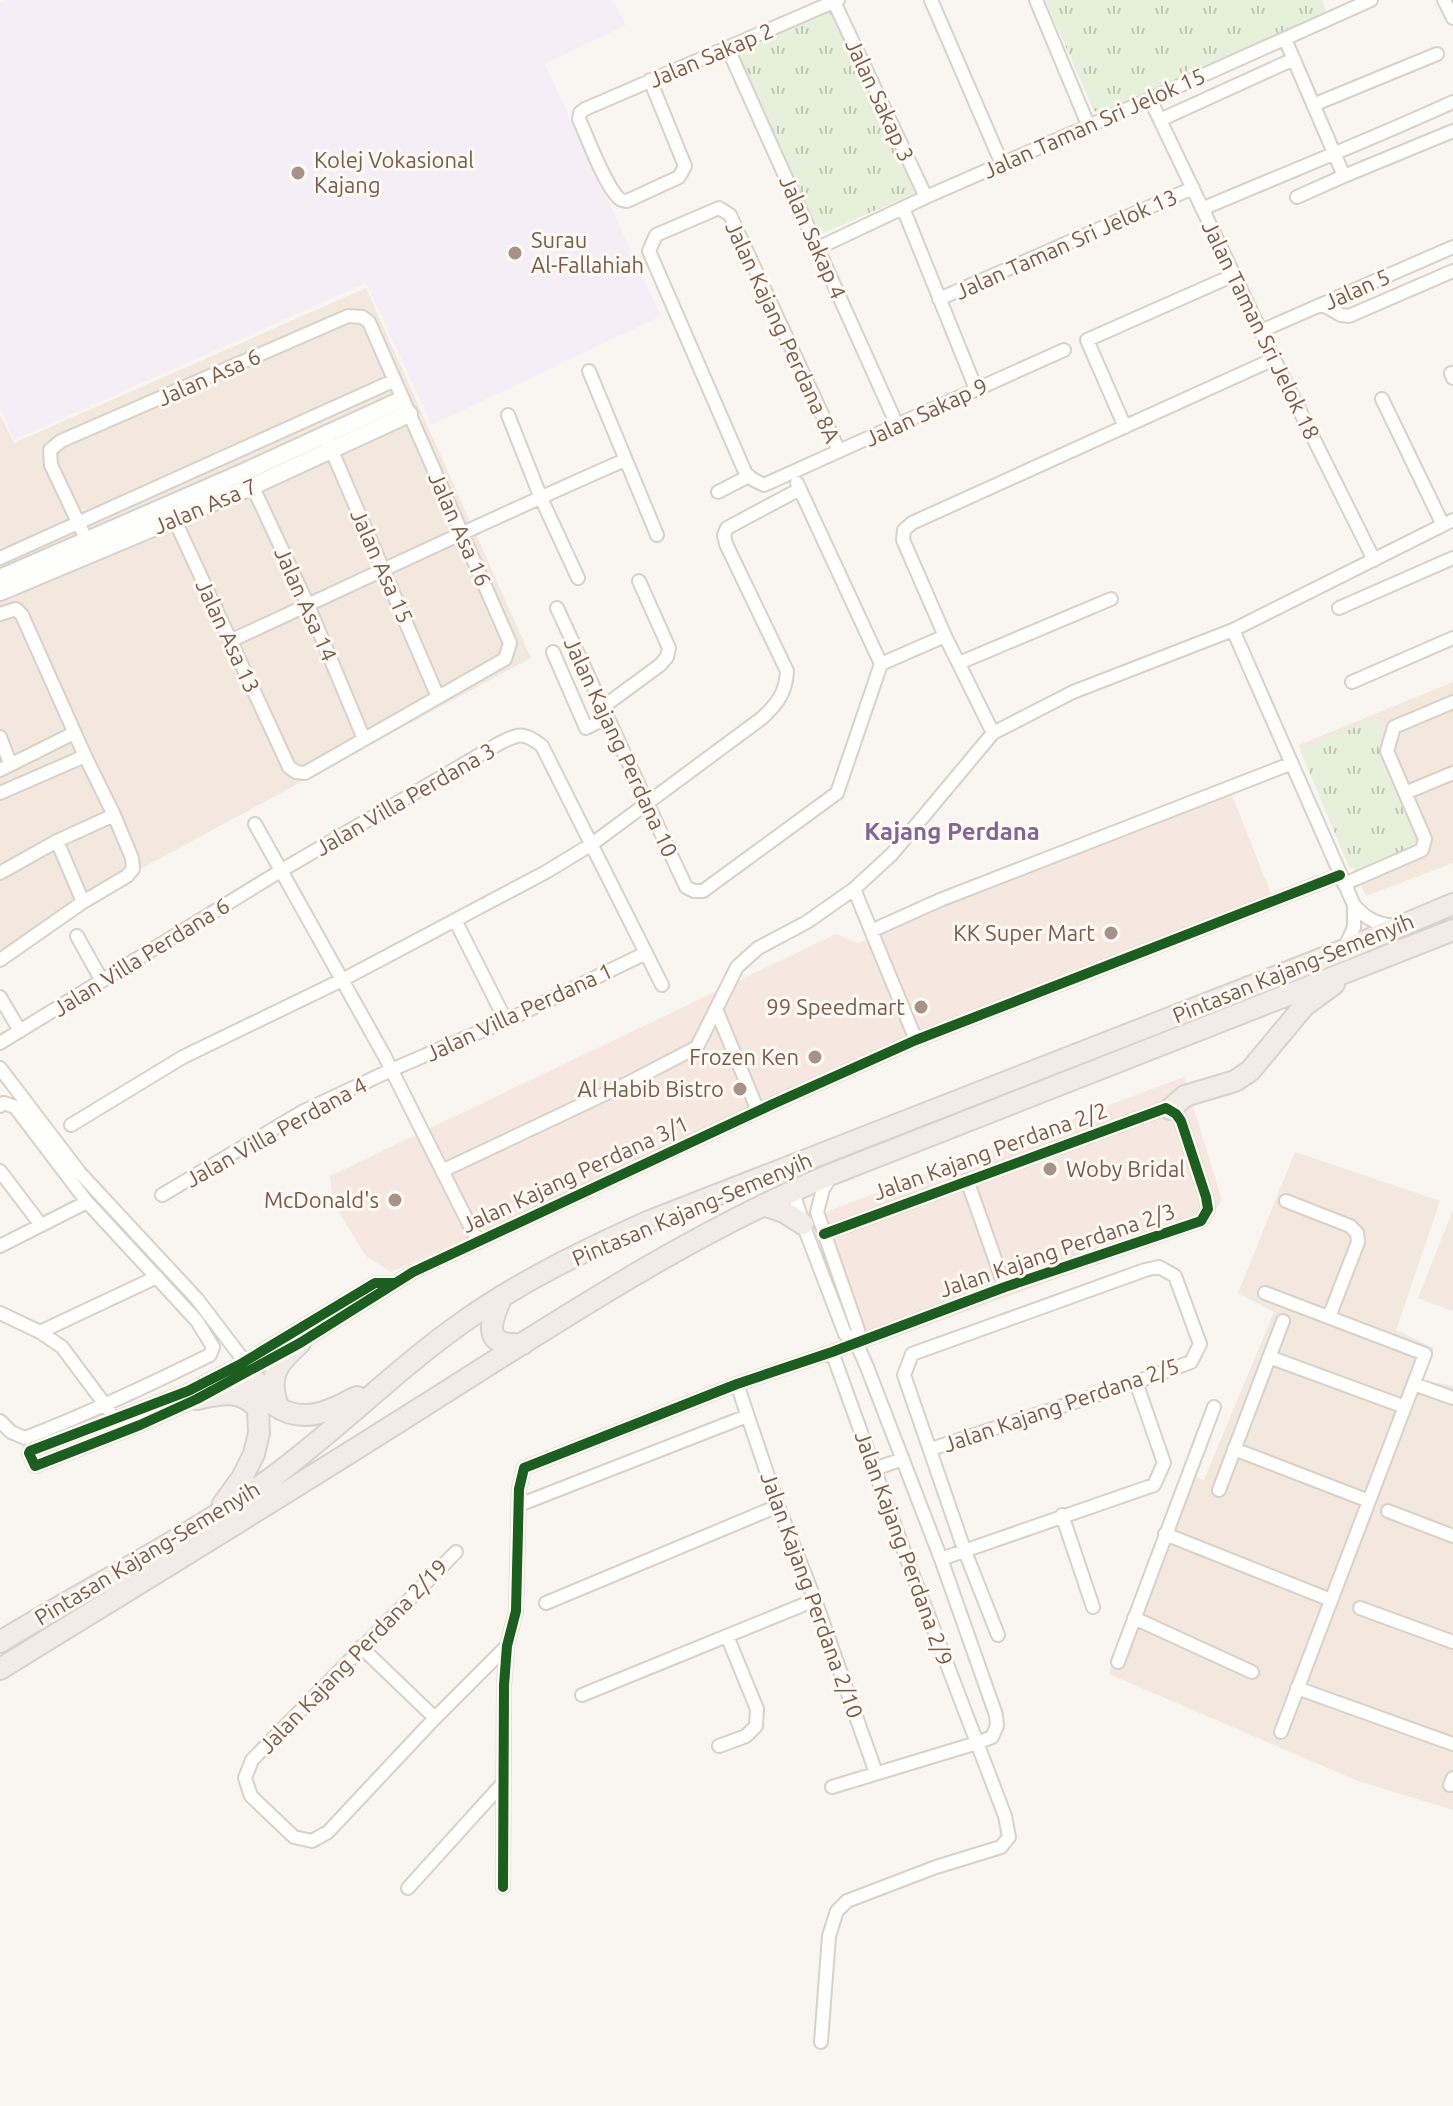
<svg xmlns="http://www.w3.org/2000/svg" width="1453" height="2106" viewBox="0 0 1453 2106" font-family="Ubuntu,sans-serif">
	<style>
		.residential { fill: #f2e8de }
		.commercial { fill: #f6e8e1 }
		.education { fill: #f6eef6 }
		.park { fill: url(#park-tufts) }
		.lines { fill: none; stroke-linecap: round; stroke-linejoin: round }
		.minor-casing { stroke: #d7d1cb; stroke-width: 16 }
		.tertiary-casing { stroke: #d7d1cb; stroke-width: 20 }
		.trunk-casing { stroke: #dad1cc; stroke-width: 24 }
		.minor { stroke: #fefefd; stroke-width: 12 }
		.tertiary { stroke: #fefefd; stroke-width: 16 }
		.trunk { stroke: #f2ece8; stroke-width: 20 }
		.cycleway-casing { stroke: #fffaf3; stroke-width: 15 }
		.cycleway { stroke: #1b5e20; stroke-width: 10 }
		.poi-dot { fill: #a69286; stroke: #fffaf3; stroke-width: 3 }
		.labels { text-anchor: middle; stroke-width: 6; stroke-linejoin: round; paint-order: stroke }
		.street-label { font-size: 22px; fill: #7a5c4d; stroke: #fffaf3 }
		.poi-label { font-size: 22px; fill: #7a5c4d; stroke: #fffaf3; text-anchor: end }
		.neighbourhood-label { font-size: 24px; font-weight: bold; fill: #846695; stroke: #fffaf3 }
	</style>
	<defs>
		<pattern id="park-tufts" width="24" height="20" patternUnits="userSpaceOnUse" patternTransform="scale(2)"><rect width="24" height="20" fill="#e7f0db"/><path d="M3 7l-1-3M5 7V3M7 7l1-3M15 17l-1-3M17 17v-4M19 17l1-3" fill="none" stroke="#c0c6b4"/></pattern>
	</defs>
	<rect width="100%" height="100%" fill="#f9f5f0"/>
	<path class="residential" d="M366 288 531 658 140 869 0 959V415L14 443Z
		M1453 682V863L1366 896 1299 745Z
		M1295 1152 1440 1201 1396 1330 1434 1348 1423 1380 1453 1386V1810L1358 1781 1109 1674 1186 1474 1204 1480 1274 1312 1238 1293Z
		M1453 1210V1311L1418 1298Z"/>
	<path class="commercial" d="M1231 793 1272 896 907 1038 391 1272 366 1256 333 1203 330 1176 836 934 858 943 937 908Z
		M1184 1077 1222 1200 1205 1225 879 1343 863 1327 826 1212Z"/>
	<path class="education" d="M6 0H613L626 25 545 64 661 316 432 425 366 283 14 440 0 408V3Z"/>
	<path class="park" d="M1045 0H1322L1326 13 1312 21 1102 113 1094 111Z
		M830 9 915 193 819 235 735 52Z
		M1378 718 1383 729 1378 747 1415 840 1413 849 1363 872 1349 867 1300 750Z"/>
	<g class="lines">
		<defs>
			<path id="minor" d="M931 0 1002 164
				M1036 0 1089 127
				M1444 0 1453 18
				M834 2 926 197
				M1285 39 1344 176
				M728 49 897 425
				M650 80 685 166 679 177 627 201C621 200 621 201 616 195 603 180 588 139 579 119L580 113 585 109C669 72 754 37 838 0
				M1150 99 1274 359 1374 560
				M1313 105 1437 54
				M1160 120 1294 59
				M1297 197 1344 176 1453 131
				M903 208 976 389
				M1202 209C1286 173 1370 140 1453 102
				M818 248 926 197 1150 99 1371 0
				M939 299 1193 188
				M1323 305 1341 315 1349 316 1453 271
				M1261 331 1453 247
				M589 371 657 535
				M1451 373 1453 378
				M1382 399 1443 525
				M508 415 541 498 578 578
				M1125 427 1087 340 1234 275
				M325 435 438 697
				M839 451 730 215 719 208 656 235 649 251 746 474 754 480 764 485C864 440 964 394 1064 350
				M250 481 308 605 364 739
				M718 492 749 476
				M87 541 51 465 50 450 61 441 348 316 362 317 369 322 510 643 505 659 305 773 296 772 289 767 171 512
				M0 558 393 381
				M557 608 686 887 694 891H703L837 793 881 664 797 483
				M1339 608 1453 558
				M0 614 16 609 22 615 85 756
				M1233 630 1354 905C1366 919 1376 924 1395 926
				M230 641C362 580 492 518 625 460
				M553 652 586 728 608 717
				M959 663 1111 599
				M881 664 945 636
				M1352 682 1453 638
				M603 707 660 665 667 657 669 648 639 581
				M993 733 945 636 903 540 904 530 912 523 1274 359
				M0 737 10 763
				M0 770 74 733
				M0 793 85 756 114 815 57 841 0 873
				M1405 793 1453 773
				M255 824 384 1055 478 1242
				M57 841 83 902
				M1344 884 1422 850 1425 839 1387 751 1394 727 1453 702
				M854 889 916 1040
				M455 920 506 1021
				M871 931 940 900 1290 764
				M77 936 102 981
				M1344 950 1354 927V905
				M0 960 83 902 127 876 133 869 132 858 114 815
				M0 997 20 1031
				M716 1009 758 1111
				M0 1043 282 870 500 743C520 733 524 732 542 746L662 985
				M0 1068 80 1173 197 1299 248 1366
				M0 1106 4 1103 15 1107 87 1202 197 1321 213 1347 210 1355C149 1385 88 1414 25 1438L11 1432 0 1421
				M71 1125 183 1057 342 980 546 872 592 844 762 718C777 704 786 693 787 671L726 544 724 535 727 528 800 489
				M444 1170 626 1084 697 1047 737 967 758 948 807 922 854 889 892 854 993 733 1073 692 1233 630 1453 520
				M0 1171 41 1225
				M831 1176 823 1189 817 1212 858 1330 856 1342
				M967 1180 1005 1287
				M793 1191 803 1224 845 1334 856 1342 867 1367 941 1559 996 1715 997 1726 992 1737 977 1743 832 1787
				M162 1195 304 1111 391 1070 512 1018 646 953
				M1286 1201 1350 1226 1357 1233 1358 1242 1329 1317
				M0 1246 87 1202
				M394 1283H375L239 1365 188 1391 30 1451 29 1453 35 1466 140 1425 197 1399 300 1343 413 1272 773 1104 916 1040 1340 875
				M1265 1293 1425 1354 1281 1732
				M0 1313 40 1332 62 1347 109 1410
				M40 1332 157 1277
				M1269 1357 1405 1407
				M737 1384 778 1506 815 1600 876 1773
				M1414 1384 1453 1398
				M931 1449 1136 1382 1191 1362 1200 1344 1175 1276 1159 1267 1145 1270 912 1354 904 1375 964 1549 998 1635
				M1234 1449 1369 1501
				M874 1469 903 1459
				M1219 1490 1283 1321
				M519 1505 747 1416
				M1388 1511 1453 1536
				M1062 1515 1093 1607
				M1165 1534 1331 1600
				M456 1552 252 1760 245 1778 251 1796 294 1837 312 1841 328 1832 435 1718 507 1646
				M941 1559 1154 1485 1164 1463 1136 1382
				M546 1603 778 1506
				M1360 1608 1453 1642
				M1134 1618 1252 1672
				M361 1647 435 1718
				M1118 1662 1214 1407
				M1297 1688 1453 1744
				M582 1695 815 1600
				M719 1746 746 1736 756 1726 757 1709 727 1636
				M1450 1785 1453 1778
				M503 1887 504 1685 507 1646 516 1611 519 1489 524 1468 737 1384 832 1352 1005 1287 1201 1221 1208 1209 1206 1197 1181 1121 1176 1114 1166 1108 824 1234
				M408 1888 503 1783
				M821 2042 829 1936 837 1911 847 1901 936 1867 1001 1847 1009 1837 1005 1816 908 1562 832 1352"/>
			<path id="tertiary" d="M0 578 246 471 401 400
				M0 592 253 486 409 414"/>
			<path id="trunk" d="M1170 1109 1185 1096 1235 1081 1250 1071 1304 1006 1334 984
				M763 1205 784 1212 803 1224
				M502 1296C490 1323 481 1347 523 1344
				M256 1381C272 1414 301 1423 334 1408 342 1405 349 1400 357 1397
				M197 1399C220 1394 241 1388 258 1409
				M278 1407C267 1375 277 1364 300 1343
				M223 1504 242 1478 254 1454 259 1433 258 1409 243 1373
				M0 1642C89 1587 185 1540 270 1479 337 1430 395 1370 463 1322 521 1281 585 1250 650 1221L1344 950 1453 904
				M0 1669C141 1582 282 1496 422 1407 555 1323 687 1235 832 1174L1453 930"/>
		</defs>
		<use href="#minor" class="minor-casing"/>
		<use href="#tertiary" class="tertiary-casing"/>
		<use href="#trunk" class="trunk-casing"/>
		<use href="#minor" class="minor"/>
		<use href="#tertiary" class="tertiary"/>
		<use href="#trunk" class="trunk"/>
		<defs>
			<path id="cycleway" d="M394 1283H375L239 1365 188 1391 30 1451 29 1453 35 1466 140 1425 197 1399 300 1343 413 1272 773 1104 916 1040 1340 875
				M503 1887 504 1685 507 1646 516 1611 519 1489 524 1468 737 1384 832 1352 1005 1287 1201 1221 1208 1209 1206 1197 1181 1121 1176 1114 1166 1108 824 1234"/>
		</defs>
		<use href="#cycleway" class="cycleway-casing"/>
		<use href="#cycleway" class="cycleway"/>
	</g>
	<g class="poi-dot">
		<circle cx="298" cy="173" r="8"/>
		<circle cx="515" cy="253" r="8"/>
		<circle cx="1111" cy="933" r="8"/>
		<circle cx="921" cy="1007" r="8"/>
		<circle cx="815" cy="1057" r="8"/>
		<circle cx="740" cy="1089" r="8"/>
		<circle cx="1050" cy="1169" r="8"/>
		<circle cx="395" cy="1200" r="8"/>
	</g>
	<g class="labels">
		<g class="street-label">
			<text transform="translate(711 55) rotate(-23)" y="8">Jalan Sakap 2</text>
			<text transform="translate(880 100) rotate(65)" y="8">Jalan Sakap 3</text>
			<text transform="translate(1094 123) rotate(-24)" y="8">Jalan Taman Sri Jelok 15</text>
			<text transform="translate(813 237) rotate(66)" y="8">Jalan Sakap 4</text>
			<text transform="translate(1066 244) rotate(-24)" y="8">Jalan Taman Sri Jelok 13</text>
			<text transform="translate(1357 289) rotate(-24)" y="8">Jalan 5</text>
			<text transform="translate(1261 330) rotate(64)" y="8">Jalan Taman Sri Jelok 18</text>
			<text transform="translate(783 332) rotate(65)" y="8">Jalan Kajang Perdana 8A</text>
			<text transform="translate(209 377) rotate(-24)" y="8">Jalan Asa 6</text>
			<text transform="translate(926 412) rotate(-25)" y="8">Jalan Sakap 9</text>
			<text transform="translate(205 506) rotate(-23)" y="8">Jalan Asa 7</text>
			<text transform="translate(460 529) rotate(66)" y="8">Jalan Asa 16</text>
			<text transform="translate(382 566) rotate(66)" y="8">Jalan Asa 15</text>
			<text transform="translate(306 604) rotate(66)" y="8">Jalan Asa 14</text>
			<text transform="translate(228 636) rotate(65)" y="8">Jalan Asa 13</text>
			<text transform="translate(621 747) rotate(65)" y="8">Jalan Kajang Perdana 10</text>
			<text transform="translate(405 799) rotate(-30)" y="8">Jalan Villa Perdana 3</text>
			<text transform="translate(141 957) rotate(-32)" y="8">Jalan Villa Perdana 6</text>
			<text transform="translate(1293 968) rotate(-22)" y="8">Pintasan Kajang-Semenyih</text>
			<text transform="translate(519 1012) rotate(-25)" y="8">Jalan Villa Perdana 1</text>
			<text transform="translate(276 1132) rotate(-29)" y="8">Jalan Villa Perdana 4</text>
			<text transform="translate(990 1151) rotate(-20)" y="8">Jalan Kajang Perdana 2/2</text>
			<text transform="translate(575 1174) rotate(-25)" y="8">Jalan Kajang Perdana 3/1</text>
			<text transform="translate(692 1209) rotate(-23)" y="8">Pintasan Kajang-Semenyih</text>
			<text transform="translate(1057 1250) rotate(-19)" y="8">Jalan Kajang Perdana 2/3</text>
			<text transform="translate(1061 1405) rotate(-19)" y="8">Jalan Kajang Perdana 2/5</text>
			<text transform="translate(904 1548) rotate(70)" y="8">Jalan Kajang Perdana 2/9</text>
			<text transform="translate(147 1553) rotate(-31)" y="8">Pintasan Kajang-Semenyih</text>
			<text transform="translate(812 1595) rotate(70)" y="8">Jalan Kajang Perdana 2/10</text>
			<text transform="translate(353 1656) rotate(-46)" y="8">Jalan Kajang Perdana 2/19</text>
		</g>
		<g class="poi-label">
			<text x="314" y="168" text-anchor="start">Kolej Vokasional<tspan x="314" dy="25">Kajang</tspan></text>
			<text x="531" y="248" text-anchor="start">Surau<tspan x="531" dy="25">Al-Fallahiah</tspan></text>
			<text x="1095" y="941">KK Super Mart</text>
			<text x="905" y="1015">99 Speedmart</text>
			<text x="799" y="1065">Frozen Ken</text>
			<text x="724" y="1097">Al Habib Bistro</text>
			<text x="1066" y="1177" text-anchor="start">Woby Bridal</text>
			<text x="379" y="1208">McDonald's</text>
		</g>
		<g class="neighbourhood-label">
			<text x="952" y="840">Kajang Perdana</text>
		</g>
	</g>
</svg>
